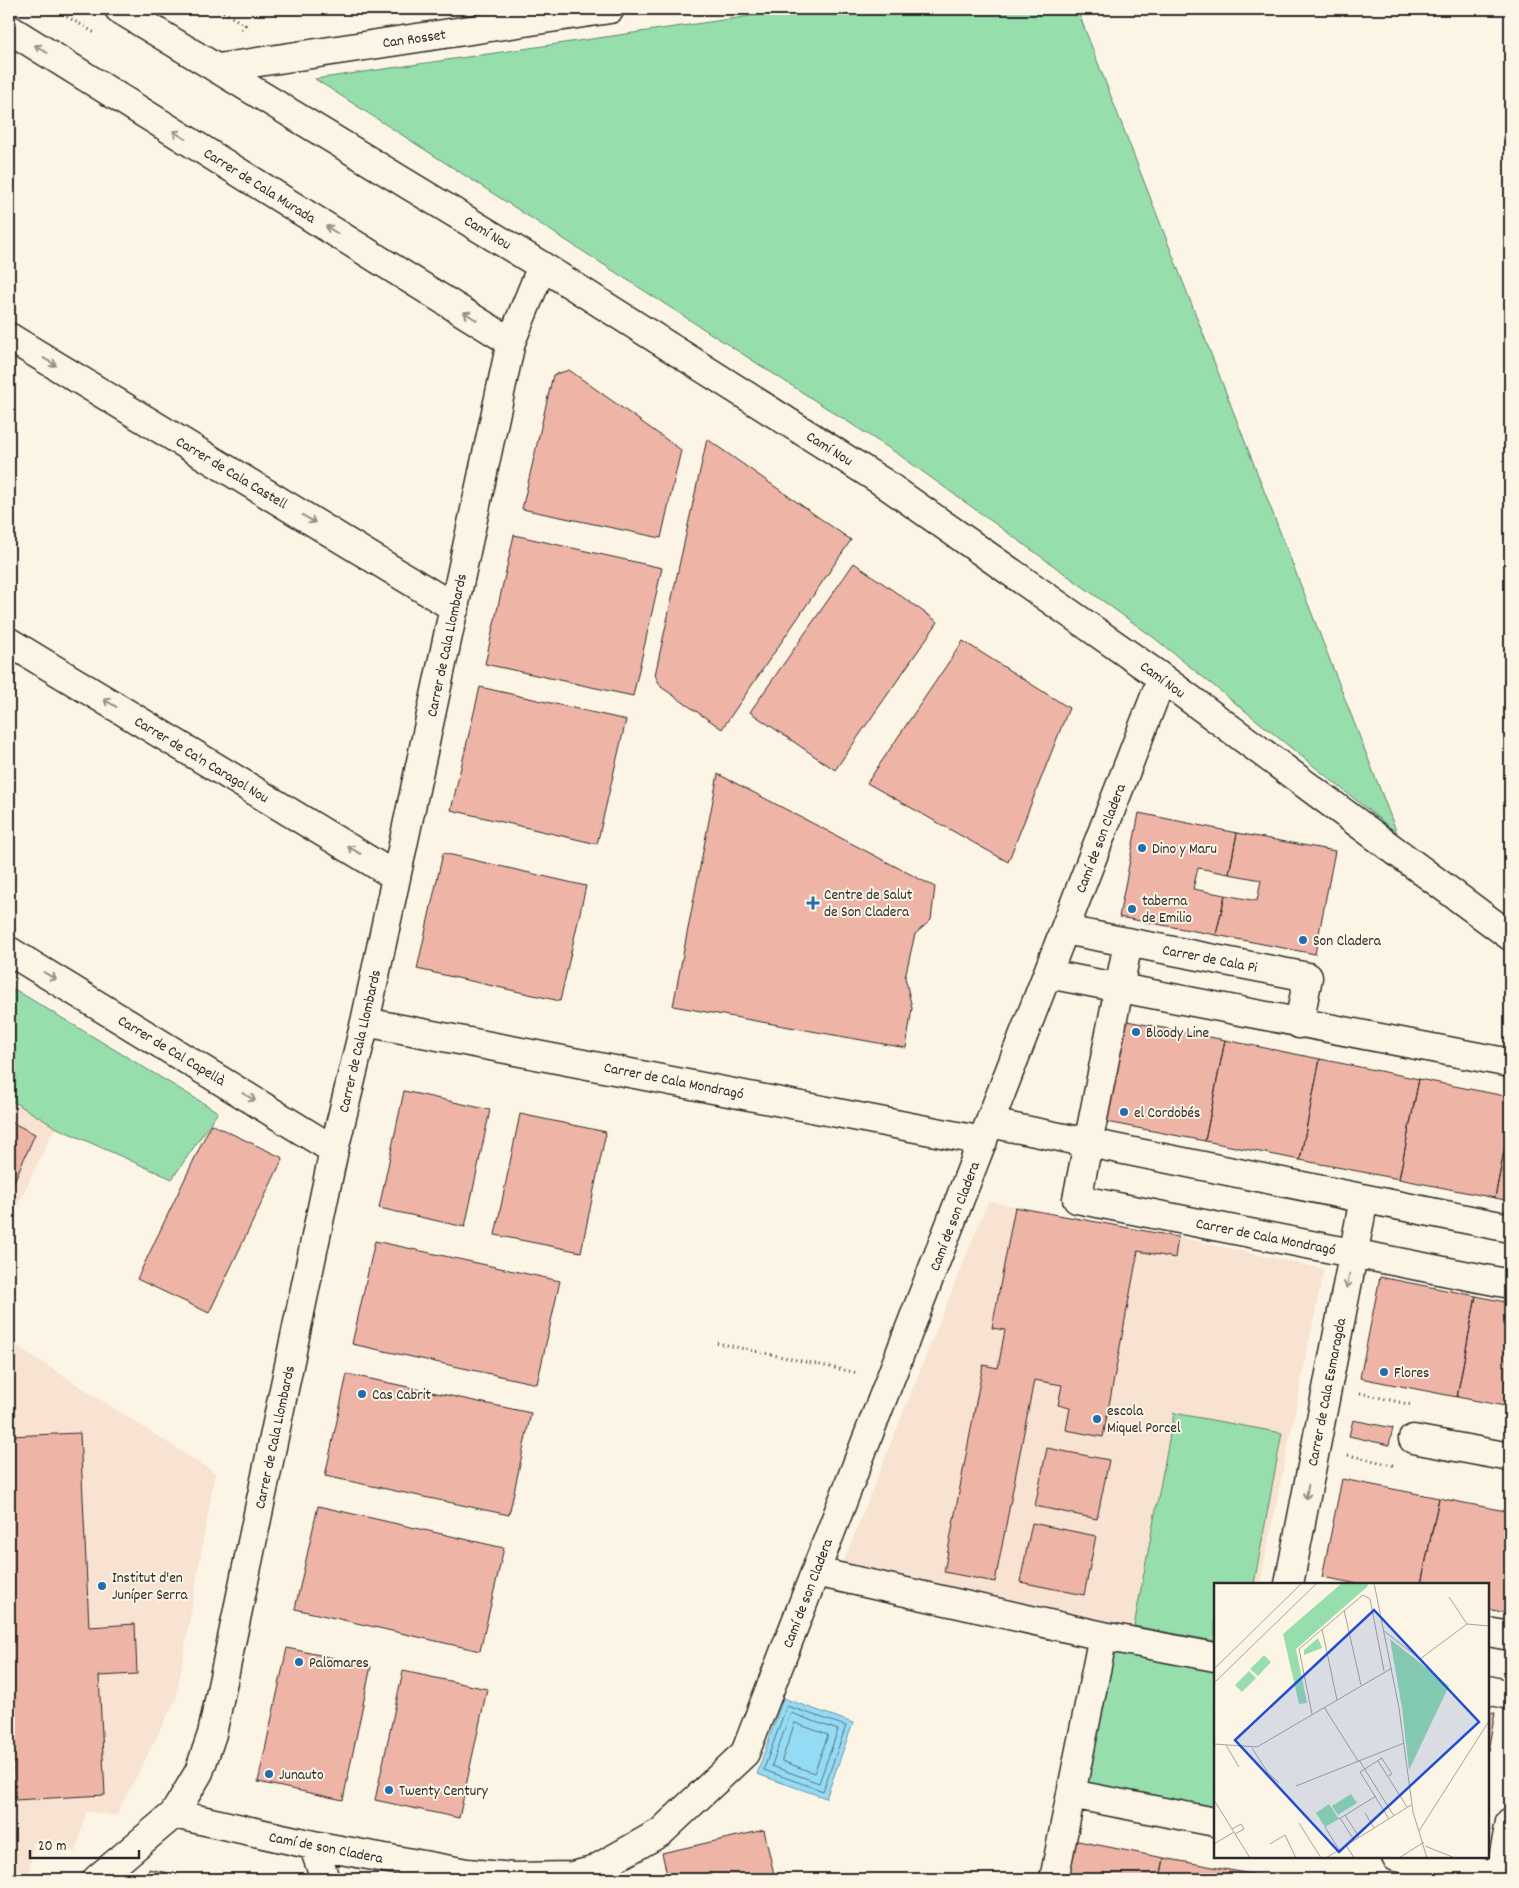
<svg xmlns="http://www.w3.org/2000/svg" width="1519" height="1888" viewBox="0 0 1519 1888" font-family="Dekko,sans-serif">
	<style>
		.built { fill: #f8e2d2 }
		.green { fill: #96deac; stroke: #60846c }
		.water { fill: #94dcf5; stroke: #6a95a4 }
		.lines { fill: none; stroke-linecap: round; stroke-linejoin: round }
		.shore { stroke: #55727c; stroke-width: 1 }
		.building { fill: #eeb5a6; stroke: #2b2b2b }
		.minor-casing { stroke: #2b2b2b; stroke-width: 31 }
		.path { stroke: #2b2b2b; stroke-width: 3; stroke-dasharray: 1 4; stroke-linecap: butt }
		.minor { stroke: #fcf5e5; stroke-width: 28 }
		.oneway { stroke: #949088 }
		.poi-dot { fill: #1f6fb2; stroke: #fcf5e5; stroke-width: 2 }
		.labels { text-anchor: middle; stroke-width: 4; stroke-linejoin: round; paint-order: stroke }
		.street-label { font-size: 15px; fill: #2b2b2b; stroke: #fcf5e5 }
		.poi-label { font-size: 15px; fill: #2b2b2b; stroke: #fcf5e5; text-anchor: start }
		.inset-road { fill: none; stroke: #a8a49b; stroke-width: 1 }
		.view { fill: #1d4ed8; fill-opacity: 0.15; stroke: #1d4ed8; stroke-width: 2.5 }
		.inset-edge { fill: none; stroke: #2b2b2b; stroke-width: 2.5 }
	</style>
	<rect width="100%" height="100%" fill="#fcf5e5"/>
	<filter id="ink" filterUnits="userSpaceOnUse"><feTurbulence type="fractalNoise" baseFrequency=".02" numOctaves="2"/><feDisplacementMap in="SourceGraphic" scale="10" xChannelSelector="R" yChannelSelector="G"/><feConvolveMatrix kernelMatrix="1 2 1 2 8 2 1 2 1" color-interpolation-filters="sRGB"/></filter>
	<g filter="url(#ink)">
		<path class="built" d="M9 1099 55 1127 9 1223Z
			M988 1201 1178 1237 1324 1269 1260 1584H1215V1647L840 1570Z
			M9 1341 215 1473 176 1699 116 1816 86 1811 76 1852 34 1842 28 1879H9Z"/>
		<path class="green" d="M799 9H1077L1397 833 1153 637 898 454 315 79Z
			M9 986 218 1112 172 1179 55 1127 9 1099Z
			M1174 1413 1282 1433 1254 1584H1215V1641L1134 1626Z
			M1103 1636 1215 1657V1822L1071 1794Z"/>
		<path class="water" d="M783 1698 853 1723 826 1798 757 1774Z"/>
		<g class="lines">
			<path class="shore" d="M787 1706 846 1726 823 1791 764 1770Z
				M791 1713 838 1730 819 1783 772 1766Z
				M795 1723 828 1735 814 1773 782 1761Z"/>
		</g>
		<path class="building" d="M569 370 681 450 661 538 522 509 553 375Z
			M707 439 851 540 722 729 661 687 655 675Z
			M514 535 662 568 633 696 485 664Z
			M854 563 938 622 835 770 750 712Z
			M963 641 1069 708 1008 862 867 783Z
			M480 687 626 720 597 844 451 810Z
			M718 774 935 887 931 920 915 934 905 977 912 1008 906 1048 673 1006Z
			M1139 813 1237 833 1229 874 1198 868 1193 889 1225 895 1216 935 1119 917Z
			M1237 833 1335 851 1315 954 1216 935 1225 895 1257 901 1261 880 1229 874Z
			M443 853 586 886 560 1001 417 969Z
			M1127 1021 1225 1040 1205 1141 1106 1122Z
			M1225 1040 1320 1059 1300 1160 1205 1141Z
			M1320 1059 1419 1079 1399 1179 1300 1160Z
			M1419 1079 1510 1097V1120L1495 1198 1399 1179Z
			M404 1091 490 1110 465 1227 379 1208Z
			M520 1114 606 1132 581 1252 495 1235Z
			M1510 1120V1201L1495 1198Z
			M9 1121 35 1134 9 1193Z
			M211 1124 283 1158 209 1313 137 1279Z
			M1015 1207 1178 1237 1175 1258 1138 1251 1103 1437 1066 1430 1070 1408 1058 1405 1062 1385 1034 1380 995 1582 944 1572 983 1365 998 1368 1005 1330 992 1328Z
			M375 1241 560 1281 537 1384 352 1344Z
			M1380 1277 1476 1296 1457 1397 1360 1378Z
			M1476 1296 1510 1303V1407L1457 1397Z
			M347 1374 531 1413 509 1515 325 1476Z
			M1353 1420 1393 1428 1389 1445 1349 1436Z
			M80 1433 89 1627 135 1624 137 1674 99 1676 105 1795 15 1800 9 1678V1436Z
			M1047 1448 1109 1460 1097 1519 1035 1506Z
			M1342 1479 1439 1498 1421 1584H1358L1322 1577Z
			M1439 1498 1510 1512V1614L1488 1609V1584H1421Z
			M318 1506 504 1548 480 1651 295 1609Z
			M1032 1523 1096 1536 1084 1595 1020 1582Z
			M287 1648 371 1666 343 1800 258 1782Z
			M403 1671 487 1689 459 1818 375 1800Z
			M1488 1712 1495 1713 1488 1751Z
			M764 1830 775 1879H668L662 1853Z
			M1068 1839 1164 1858 1160 1879H1060Z
			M1164 1858 1262 1876 1261 1879H1160Z
			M149 1869 197 1879H147Z"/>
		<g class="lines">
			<defs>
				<path id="minor" d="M119 9 542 266 881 481 1162 678 1510 936
					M9 29 511 342
					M218 68 610 9
					M9 337 455 608
					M9 642 395 876
					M1065 930 1308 977 1299 1024
					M1128 943 1077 1199 1510 1284
					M9 951 334 1150
					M1048 974 1510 1063
					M365 1022 983 1141
					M990 1123 1510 1228
					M1413 1439 1510 1457
					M816 1572 1103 1636
					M1289 1584 1364 1199
					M1488 1632 1510 1636
					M1215 1657 1103 1636 1071 1794 1215 1822
					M1488 1690 1510 1695
					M174 1814 313 1845 467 1873 514 1877 572 1876 592 1871 661 1832 745 1753 1162 678
					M313 1845 325 1879
					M1396 1857 1500 1876
					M97 1879 174 1814 199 1772 212 1734 334 1150 365 1022 511 342 542 266
					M1054 1879 1071 1794
					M1499 1879 1510 1822"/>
			</defs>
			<use href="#minor" class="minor-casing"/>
			<path class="path" d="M54 9 95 33
				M219 9 245 25 242 30
				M717 1343 858 1373
				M1360 1393 1412 1405
				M1348 1455 1393 1465"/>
			<use href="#minor" class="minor"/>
		</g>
		<defs><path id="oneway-shaft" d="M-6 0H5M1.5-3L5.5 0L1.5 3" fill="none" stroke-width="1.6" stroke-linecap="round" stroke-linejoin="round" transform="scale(1.25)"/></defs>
		<g class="oneway">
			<use href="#oneway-shaft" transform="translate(41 49) rotate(-148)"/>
			<use href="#oneway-shaft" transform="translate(179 135) rotate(-148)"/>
			<use href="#oneway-shaft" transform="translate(332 230) rotate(-148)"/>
			<use href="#oneway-shaft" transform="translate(470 316) rotate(-148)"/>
			<use href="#oneway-shaft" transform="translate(50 362) rotate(31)"/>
			<use href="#oneway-shaft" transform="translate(309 519) rotate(31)"/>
			<use href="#oneway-shaft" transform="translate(110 703) rotate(-149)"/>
			<use href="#oneway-shaft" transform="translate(354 850) rotate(-149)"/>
			<use href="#oneway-shaft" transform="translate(50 976) rotate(31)"/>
			<use href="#oneway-shaft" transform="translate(249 1097) rotate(31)"/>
			<use href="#oneway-shaft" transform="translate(1348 1281) rotate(101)"/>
			<use href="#oneway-shaft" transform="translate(1307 1492) rotate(101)"/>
		</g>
	</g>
	<g class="poi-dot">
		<circle cx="1142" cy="848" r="5"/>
		<path d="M810.5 895.5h5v5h5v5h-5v5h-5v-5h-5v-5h5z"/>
		<circle cx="1132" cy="909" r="5"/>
		<circle cx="1303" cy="940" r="5"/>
		<circle cx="1136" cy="1032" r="5"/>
		<circle cx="1124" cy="1112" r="5"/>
		<circle cx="1384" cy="1372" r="5"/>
		<circle cx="362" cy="1394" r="5"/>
		<circle cx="1097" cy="1419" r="5"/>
		<circle cx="102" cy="1586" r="5"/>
		<circle cx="299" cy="1662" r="5"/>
		<circle cx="269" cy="1774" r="5"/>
		<circle cx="389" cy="1790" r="5"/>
	</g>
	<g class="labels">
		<g class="street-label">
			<text transform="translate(414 38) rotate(-8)" y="5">Can Rosset</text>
			<text transform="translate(260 185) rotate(32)" y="5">Carrer de Cala Murada</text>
			<text transform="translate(488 232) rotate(31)" y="5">Camí Nou</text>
			<text transform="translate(830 448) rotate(32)" y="5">Camí Nou</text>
			<text transform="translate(232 472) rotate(31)" y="5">Carrer de Cala Castell</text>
			<text transform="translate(446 645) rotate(-78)" y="5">Carrer de Cala Llombards</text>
			<text transform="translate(1163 679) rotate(36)" y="5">Camí Nou</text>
			<text transform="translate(202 759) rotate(31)" y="5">Carrer de Ca'n Caragol Nou</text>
			<text transform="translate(1100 838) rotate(-69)" y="5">Camí de son Cladera</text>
			<text transform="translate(1210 958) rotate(11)" y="5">Carrer de Cala Pi</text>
			<text transform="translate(359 1041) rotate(-77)" y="5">Carrer de Cala Llombards</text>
			<text transform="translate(172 1050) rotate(31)" y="5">Carrer de Cal Capellà</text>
			<text transform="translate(674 1080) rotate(11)" y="5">Carrer de Cala Mondragó</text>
			<text transform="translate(954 1216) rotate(-69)" y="5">Camí de son Cladera</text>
			<text transform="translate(1266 1236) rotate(11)" y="5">Carrer de Cala Mondragó</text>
			<text transform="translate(1326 1392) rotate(-79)" y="5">Carrer de Cala Esmaragda</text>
			<text transform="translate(274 1437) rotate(-78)" y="5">Carrer de Cala Llombards</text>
			<text transform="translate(807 1593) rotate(-69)" y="5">Camí de son Cladera</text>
			<text transform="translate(326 1847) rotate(11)" y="5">Camí de son Cladera</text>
		</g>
		<g class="poi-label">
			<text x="1152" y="853">Dino y Maru</text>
			<text x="824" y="899">Centre de Salut<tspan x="824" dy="17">de Son Cladera</tspan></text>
			<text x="1142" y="905">taberna<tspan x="1142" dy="17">de Emilio</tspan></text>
			<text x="1313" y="945">Son Cladera</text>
			<text x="1146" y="1037">Bloody Line</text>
			<text x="1134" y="1117">el Cordobés</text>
			<text x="1394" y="1377">Flores</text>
			<text x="372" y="1399">Cas Cabrit</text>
			<text x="1107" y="1415">escola<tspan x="1107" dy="17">Miquel Porcel</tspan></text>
			<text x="112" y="1582">Institut d'en<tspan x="112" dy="17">Juníper Serra</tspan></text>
			<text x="309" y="1667">Palomares</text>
			<text x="279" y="1779">Junauto</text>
			<text x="399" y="1795">Twenty Century</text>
		</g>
	</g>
	<g transform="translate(1214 1583)">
		<rect width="275" height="275" fill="#fcf5e5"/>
		<path d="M128 0H153L154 3 82 66 93 120 85 121 69 51ZM104 55 108 65 90 72V67ZM176 56 235 103 195 187 188 125ZM50 72 57 79 44 93 36 86ZM35 88 42 95 28 109 21 102ZM137 211 143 220 124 232 118 223ZM115 221 125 236 111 244 102 230Z" fill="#96deac"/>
		<path class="inset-road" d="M160 0 185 125 199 229 213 275M235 14 253 41M130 27 147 102M108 46 123 117M170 48 206 76 253 41 275 43M0 86 88 0M0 100 103 0M110 124 144 178M98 131 85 66 149 12 156 16 170 88M0 161 43 164 178 85M12 162 25 184M38 165 54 190 65 200M167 174 178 191 174 193M168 175 146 189 175 236M145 177 180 233M164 178 193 224M82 203 190 160M0 217 36 275M151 230 160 245M131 232 145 254M126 235 140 257M125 236 162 213M85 240 107 275M111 244 125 267M18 246 27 241 30 246 21 251M205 248 275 138M0 261 20 249M56 261 71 252 82 275M132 262 140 275M211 263 241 275M112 275 197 222M185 275 210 259"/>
		<path class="view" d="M160 27 265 139 125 269 21 157Z"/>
		<rect width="275" height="275" class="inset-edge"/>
	</g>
	<rect width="1519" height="1888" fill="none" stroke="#fcf5e5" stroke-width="30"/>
	<rect x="15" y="15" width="1489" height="1858" fill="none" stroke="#2b2b2b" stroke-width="2" filter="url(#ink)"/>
	<path d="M30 1850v8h109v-8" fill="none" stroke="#2b2b2b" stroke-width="2.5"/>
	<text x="38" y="1850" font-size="15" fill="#2b2b2b" stroke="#fcf5e5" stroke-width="4" paint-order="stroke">20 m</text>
</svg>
